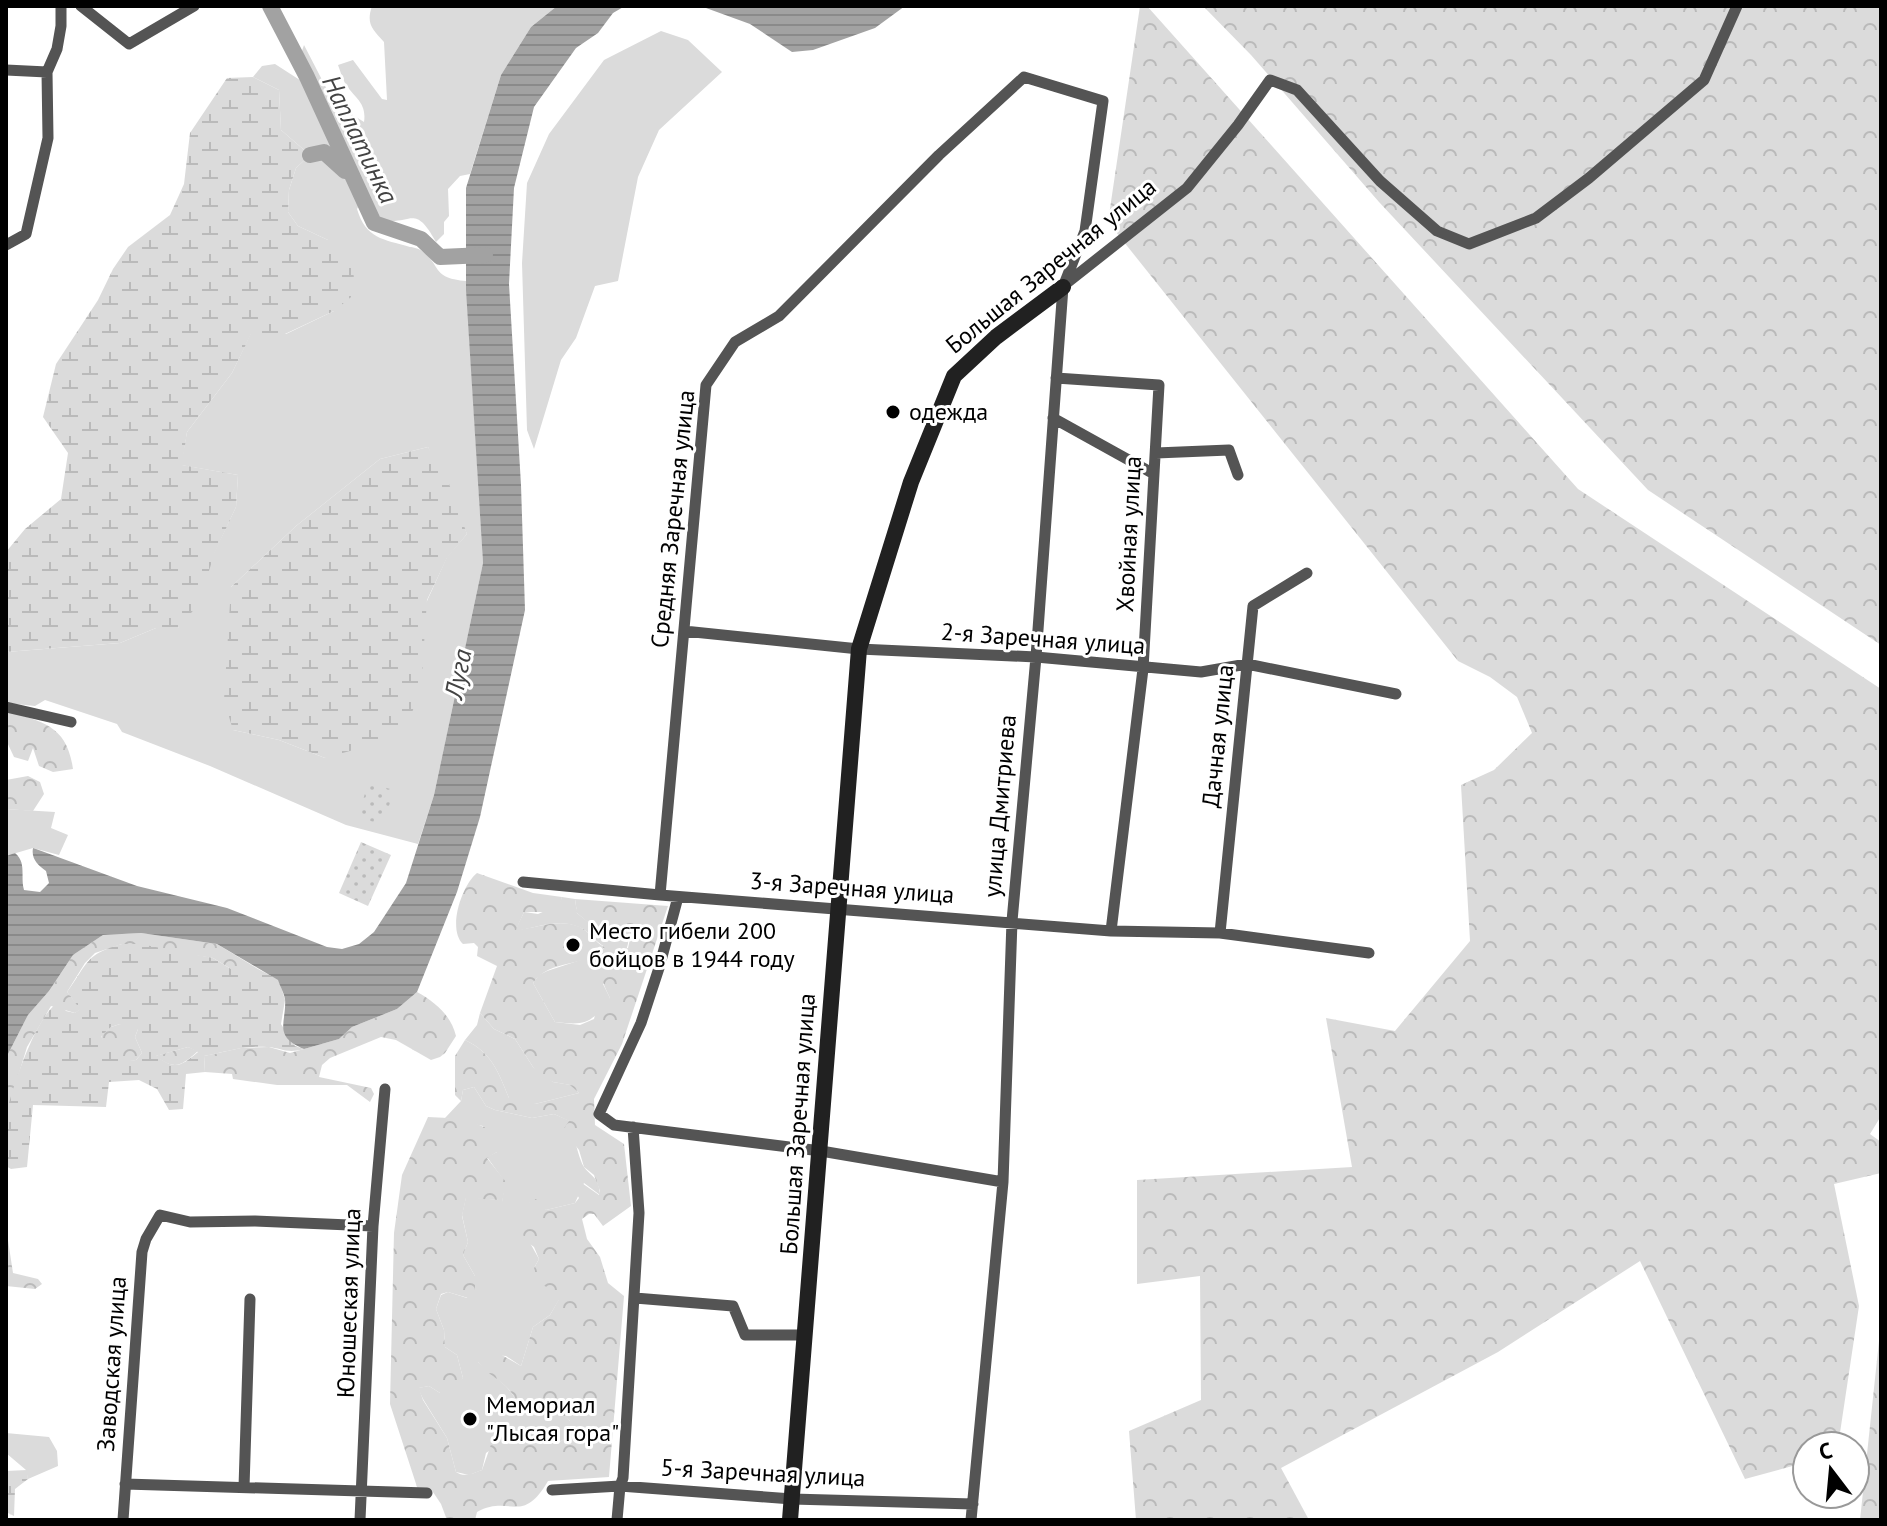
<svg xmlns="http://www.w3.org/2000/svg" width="1887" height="1526" viewBox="0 0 1887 1526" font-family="'PT Sans',sans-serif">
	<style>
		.green { fill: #dbdbdb; fill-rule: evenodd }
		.forest { fill: url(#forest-crowns) }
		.wetland { fill: url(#wetland-marsh); fill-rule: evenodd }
		.park { fill: url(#park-dots) }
		.water { fill: url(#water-rules) }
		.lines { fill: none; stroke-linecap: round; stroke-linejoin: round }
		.river { stroke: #a2a2a2; stroke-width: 16 }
		.street { stroke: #545454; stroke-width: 11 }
		.secondary { stroke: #212121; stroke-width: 16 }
		.poi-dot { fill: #000; stroke: #fff; stroke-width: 3 }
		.labels { text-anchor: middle; stroke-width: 6; stroke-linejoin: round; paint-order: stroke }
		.street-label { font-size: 24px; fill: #000; stroke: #fff }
		.poi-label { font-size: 24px; fill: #000; stroke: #fff; text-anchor: start }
		.water-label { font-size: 26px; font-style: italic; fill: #434343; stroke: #fff }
	</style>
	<defs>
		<pattern id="forest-crowns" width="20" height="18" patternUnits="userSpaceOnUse" patternTransform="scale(2)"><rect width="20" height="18" fill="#dbdbdb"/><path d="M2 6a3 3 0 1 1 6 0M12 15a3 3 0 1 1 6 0" fill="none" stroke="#bababa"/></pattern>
		<pattern id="wetland-marsh" width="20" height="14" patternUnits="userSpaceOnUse" patternTransform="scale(2)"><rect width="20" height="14" fill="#dbdbdb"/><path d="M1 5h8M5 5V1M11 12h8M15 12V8" fill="none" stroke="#bababa"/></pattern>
		<pattern id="park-dots" width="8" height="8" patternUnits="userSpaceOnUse" patternTransform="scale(2)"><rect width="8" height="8" fill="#dbdbdb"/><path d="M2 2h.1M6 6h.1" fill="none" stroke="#bababa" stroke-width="1.8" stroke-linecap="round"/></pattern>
		<pattern id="water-rules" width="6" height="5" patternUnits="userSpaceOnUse" patternTransform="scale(2)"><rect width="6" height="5" fill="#a2a2a2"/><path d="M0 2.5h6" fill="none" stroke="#8a8a8a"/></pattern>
	</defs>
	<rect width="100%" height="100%" fill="#fff"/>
	<path class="green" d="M372 6H557L531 27 501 75 470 174 460 176 448 189 449 216 444 222V234L436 242C414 202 412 226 381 220L364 197 357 209C366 239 383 239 410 247 412 247 420 249 422 251 442 266 431 278 466 281L483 563 434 795 418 844 346 825 210 766 122 732 117 724 45 700 35 706 6 703V652L120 643 156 628H178L236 507 238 475 181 465 187 432 232 373 251 333 286 334 334 311 328 240 298 226 288 212 289 190 296 168 310 155 281 130 279 90 253 77 262 66 275 64 306 84 296 68 304 45 334 103 364 122C367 102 354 98 345 83 342 78 340 70 338 65L353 60 382 99 387 100 384 42C372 29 366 24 372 6ZM428 447 467 534 447 557 427 601 325 758 279 740 233 730 231 587 296 526 380 459Z
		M661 31 688 40 722 72 659 130 638 177 618 281 595 286 576 338 561 360 534 449 527 430 522 263 527 183 549 134 604 60Z
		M6 809 55 812 51 828 68 835 59 855 33 848 6 856Z
		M562 897 575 899 577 913C593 927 605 934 627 930 634 950 614 968 603 984L610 998C591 1023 587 1026 555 1022L533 983 539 975 547 971 599 954 605 947C595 942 589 931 579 927 556 918 538 928 515 931L524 912 538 914 559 905Z
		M480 1013 494 1029 515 1039 533 1067 553 1082 571 1085 579 1093 535 1104 509 1098C498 1071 492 1053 465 1040L477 1025Z
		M474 1087 486 1106 495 1110 532 1118 554 1114 570 1121C574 1134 576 1148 581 1161 586 1176 599 1173 600 1195L584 1183 575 1203 546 1210 530 1202 520 1225 539 1259 534 1268 560 1298 550 1315 533 1327 521 1366 506 1356 478 1354V1362C494 1378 509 1383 518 1405L537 1407 549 1405 555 1407 570 1421V1434L560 1442C526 1427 515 1433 486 1453L482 1470 469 1475 456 1472 447 1438 423 1399 418 1388 429 1386 440 1393 463 1378 457 1355 445 1347 444 1330 436 1309 441 1295 448 1292 467 1298 475 1276 463 1255 468 1242 462 1215 466 1197 500 1200 502 1202 505 1182 487 1157 497 1152 483 1126 445 1118 461 1101 463 1090Z
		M6 1433 49 1437 57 1451 58 1466 28 1479 26 1470 6 1453Z"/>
	<path class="forest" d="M1140 6H1147L1578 489 1881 689V1116L1870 1134 1881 1142V1173L1834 1184 1859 1306 1838 1446H1807V1462L1745 1479 1640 1261 1498 1352 1281 1468 1309 1520H1136L1129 1431 1201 1400 1200 1276 1137 1284V1180L1352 1167 1326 1018 1395 1031 1470 941 1461 785 1494 770 1532 733 1517 697 1490 677 1458 661 1108 222Z
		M1203 6H1881V645L1648 490 1379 202 1251 55Z
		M6 711C44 722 67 726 73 769L53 772 39 766 33 748 28 761 14 757 6 740Z
		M28 776 40 782 44 794 33 811 6 809V780Z
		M477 873 533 893 562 897 560 905 551 912H524L516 930C539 928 557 918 580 927 590 932 595 943 605 947 589 968 549 958 533 983L555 1022 580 1025 594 1019 598 1002 610 998C602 981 597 972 606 955L628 948 630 939 627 930C603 934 594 928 577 913L575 899 668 906 622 1044 594 1099 595 1125 624 1144 631 1206 603 1226 594 1214H589L582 1219 587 1239 600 1257 608 1283 624 1296 609 1477 548 1481C522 1526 510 1494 477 1512L475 1520H447L441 1504 431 1489 418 1490 390 1404 394 1233 402 1175 428 1117C454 1118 489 1120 503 1144L497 1152 487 1158 506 1182 502 1203 499 1200 466 1198 462 1216 468 1242 463 1255 475 1276V1290L468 1298 448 1292 441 1294 436 1309 444 1330 445 1347 457 1355 463 1378 450 1393H440L429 1386 419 1388 423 1400 447 1438 456 1472C465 1478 473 1473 482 1470L493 1439 503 1432 511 1436 535 1432 560 1442 570 1434V1421C541 1394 547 1414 518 1405 508 1380 493 1381 478 1362V1353L493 1350 521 1366 533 1327 550 1315 559 1299 551 1289 538 1283 534 1268 539 1259 534 1247 526 1241 517 1222 530 1201 536 1199 546 1210 575 1203 579 1198 576 1193 579 1181 599 1195 600 1191 594 1175 584 1167 579 1150 563 1130 569 1121 554 1114 532 1118 495 1110 486 1106 474 1087 463 1090 461 1101 455 1095V1056L465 1040C492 1053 498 1071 509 1098L525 1093 535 1104 579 1093 570 1085 553 1082 542 1077 533 1067 515 1039 494 1029 480 1013 497 966 477 956 478 947 474 943 463 944C447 929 462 885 477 873Z
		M141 933 217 944 258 969H231L213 958 122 944 95 953 85 963 67 992 81 1009 75 1013 51 1006 27 1047 6 1116V1058L28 1015 49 991 73 955 103 935Z
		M417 992C435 1002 451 1015 456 1036L445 1053 440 1057 431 1060 396 1040 381 1037 330 1058 322 1065 319 1077 371 1088 374 1094 370 1102 347 1085H277L233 1079 232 1074 205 1072 204 1056 241 1048 269 1047 290 1053 339 1039 352 1027 397 1009Z
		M120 1024 138 1029 135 1037 142 1053 136 1060 125 1062 103 1042 101 1035 111 1027Z
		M188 1047 198 1051C180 1067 175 1070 155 1056Z
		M6 1227 13 1273 38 1279 42 1284 35 1289 6 1286Z
		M1879 1341 1881 1520H1860Z"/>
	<path class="wetland" d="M253 77 279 90 281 130 310 155 296 168 289 190 288 212 298 226 328 240 351 256 356 293 334 311 285 334H251L232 373 187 432 182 465 238 475 236 507 215 552 198 605 178 628H156L120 643 6 652V552L25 529 61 499 68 453 43 417 56 364 98 300 113 269 128 247 170 215 184 184 190 133 227 78Z
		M428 447 448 481 467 534 447 558 427 600 421 689 403 736 325 758 279 740 233 730 224 700 231 587 296 526 380 459Z
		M122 944H140L213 958 231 969H258L279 980 285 1000 281 1024 295 1046 304 1049C286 1054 283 1048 267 1047 246 1045 225 1052 204 1056L205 1072 186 1074 183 1109 169 1110 157 1089 139 1080 109 1082 106 1107 33 1105 27 1167 11 1169 6 1166C6 1150 3 1131 6 1115 12 1089 36 1014 59 1002L66 1011 75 1013 80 1009 67 992C88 963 85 954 122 944ZM120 1024 126 1032 138 1029 135 1037 142 1053 136 1060 126 1061C119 1051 105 1047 101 1036L111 1027ZM188 1047 198 1052C180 1067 175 1070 156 1056Z
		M27 1470 28 1479 15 1489 14 1516 6 1512V1471Z"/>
	<path class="park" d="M368 783 394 790 383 825 358 817Z
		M361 842 391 855 368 906 339 893Z"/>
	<path class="water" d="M557 6H625L613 13 598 33 576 48 534 107 514 188 509 284 521 485 525 610 480 817 457 892 417 992 397 1009 352 1027 339 1039 304 1049C272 1036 287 1022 285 999 284 993 280 986 278 980L217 944 141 933 103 935 73 955 49 991 28 1015 6 1058V856L15 853C27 863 20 876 24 890L40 892 49 883 46 871C38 865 31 859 33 848L36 849 137 886 227 908 327 947 342 949 359 944 374 932 406 883 434 795 483 563 466 290V188L501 75 531 27Z
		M678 6H905L875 28 813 50 792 52 750 24 706 8Z"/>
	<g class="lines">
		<path class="river" d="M270 6 307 77 374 223 421 239 440 257 485 255
			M310 155 324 152 345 171"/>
		<path class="street" d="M81 6 129 44 194 6
			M6 70 47 72
			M6 245 26 234 48 138 47 72 57 49 61 26V6
			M1063 286 1187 188 1238 125 1270 80 1297 90 1380 181 1437 231 1469 244 1536 218 1589 178 1704 80 1737 6
			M1056 378 1159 385 1143 669 1111 931
			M1053 418 1154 474
			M1156 453 1229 450 1238 475
			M684 631 859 649 1036 657 1201 672 1247 664 1396 694
			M6 707 71 722
			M523 882 660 895 1111 931 1220 933 1369 953
			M660 895 706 385 735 342 779 316 939 155 1024 77 1103 101 1085 231 1063 287 1036 657 1012 921 1003 1182 971 1520
			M678 897 659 968 641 1023 599 1114 614 1125 821 1151 1003 1182
			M1220 933 1253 606 1307 573
			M635 1298 733 1306 745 1335H806
			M125 1484 427 1493
			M244 1487 250 1299
			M552 1490 620 1486 792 1499 973 1504
			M123 1520 142 1252 146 1239 160 1215 190 1222 255 1221 373 1226
			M360 1520 373 1226 385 1089
			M617 1520 620 1486 623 1478 639 1213 633 1127"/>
		<path class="secondary" d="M790 1520 859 649 911 482 954 376 996 337 1063 287"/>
	</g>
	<g class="poi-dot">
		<circle cx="893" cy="412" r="8"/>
		<circle cx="573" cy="945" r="8"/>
		<circle cx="470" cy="1419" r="8"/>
	</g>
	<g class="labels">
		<g class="street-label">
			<text transform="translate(1051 266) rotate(-39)" y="8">Большая Заречная улица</text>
			<text transform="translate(673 519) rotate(-84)" y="8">Средняя Заречная улица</text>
			<text transform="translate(1129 534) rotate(-87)" y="8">Хвойная улица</text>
			<text transform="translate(1043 639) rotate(4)" y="8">2-я Заречная улица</text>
			<text transform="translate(1218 736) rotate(-84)" y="8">Дачная улица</text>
			<text transform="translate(1000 806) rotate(-85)" y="8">улица Дмитриева</text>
			<text transform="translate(852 888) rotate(4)" y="8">3-я Заречная улица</text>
			<text transform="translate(798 1124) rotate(-86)" y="8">Большая Заречная улица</text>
			<text transform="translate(349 1303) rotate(-88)" y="8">Юношеская улица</text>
			<text transform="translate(112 1364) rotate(-86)" y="8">Заводская улица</text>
			<text transform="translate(763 1473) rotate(3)" y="8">5-я Заречная улица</text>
		</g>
		<g class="poi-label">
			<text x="909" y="420">одежда</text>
			<text x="589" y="939">Место гибели 200<tspan x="589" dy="28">бойцов в 1944 году</tspan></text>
			<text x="486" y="1413">Мемориал<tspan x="486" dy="28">"Лысая гора"</tspan></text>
		</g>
		<g class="water-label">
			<text transform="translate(360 139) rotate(64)" y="9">Наплатинка</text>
			<text transform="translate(458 674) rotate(-79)" y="9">Луга</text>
		</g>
	</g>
	<rect width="1887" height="1526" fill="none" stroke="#000000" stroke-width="16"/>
	<g transform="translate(1831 1470) rotate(344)"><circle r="38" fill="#ffffff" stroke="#999999" stroke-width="2"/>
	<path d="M0-6L14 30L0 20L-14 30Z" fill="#000000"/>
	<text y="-12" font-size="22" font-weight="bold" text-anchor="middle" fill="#000000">С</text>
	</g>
</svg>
